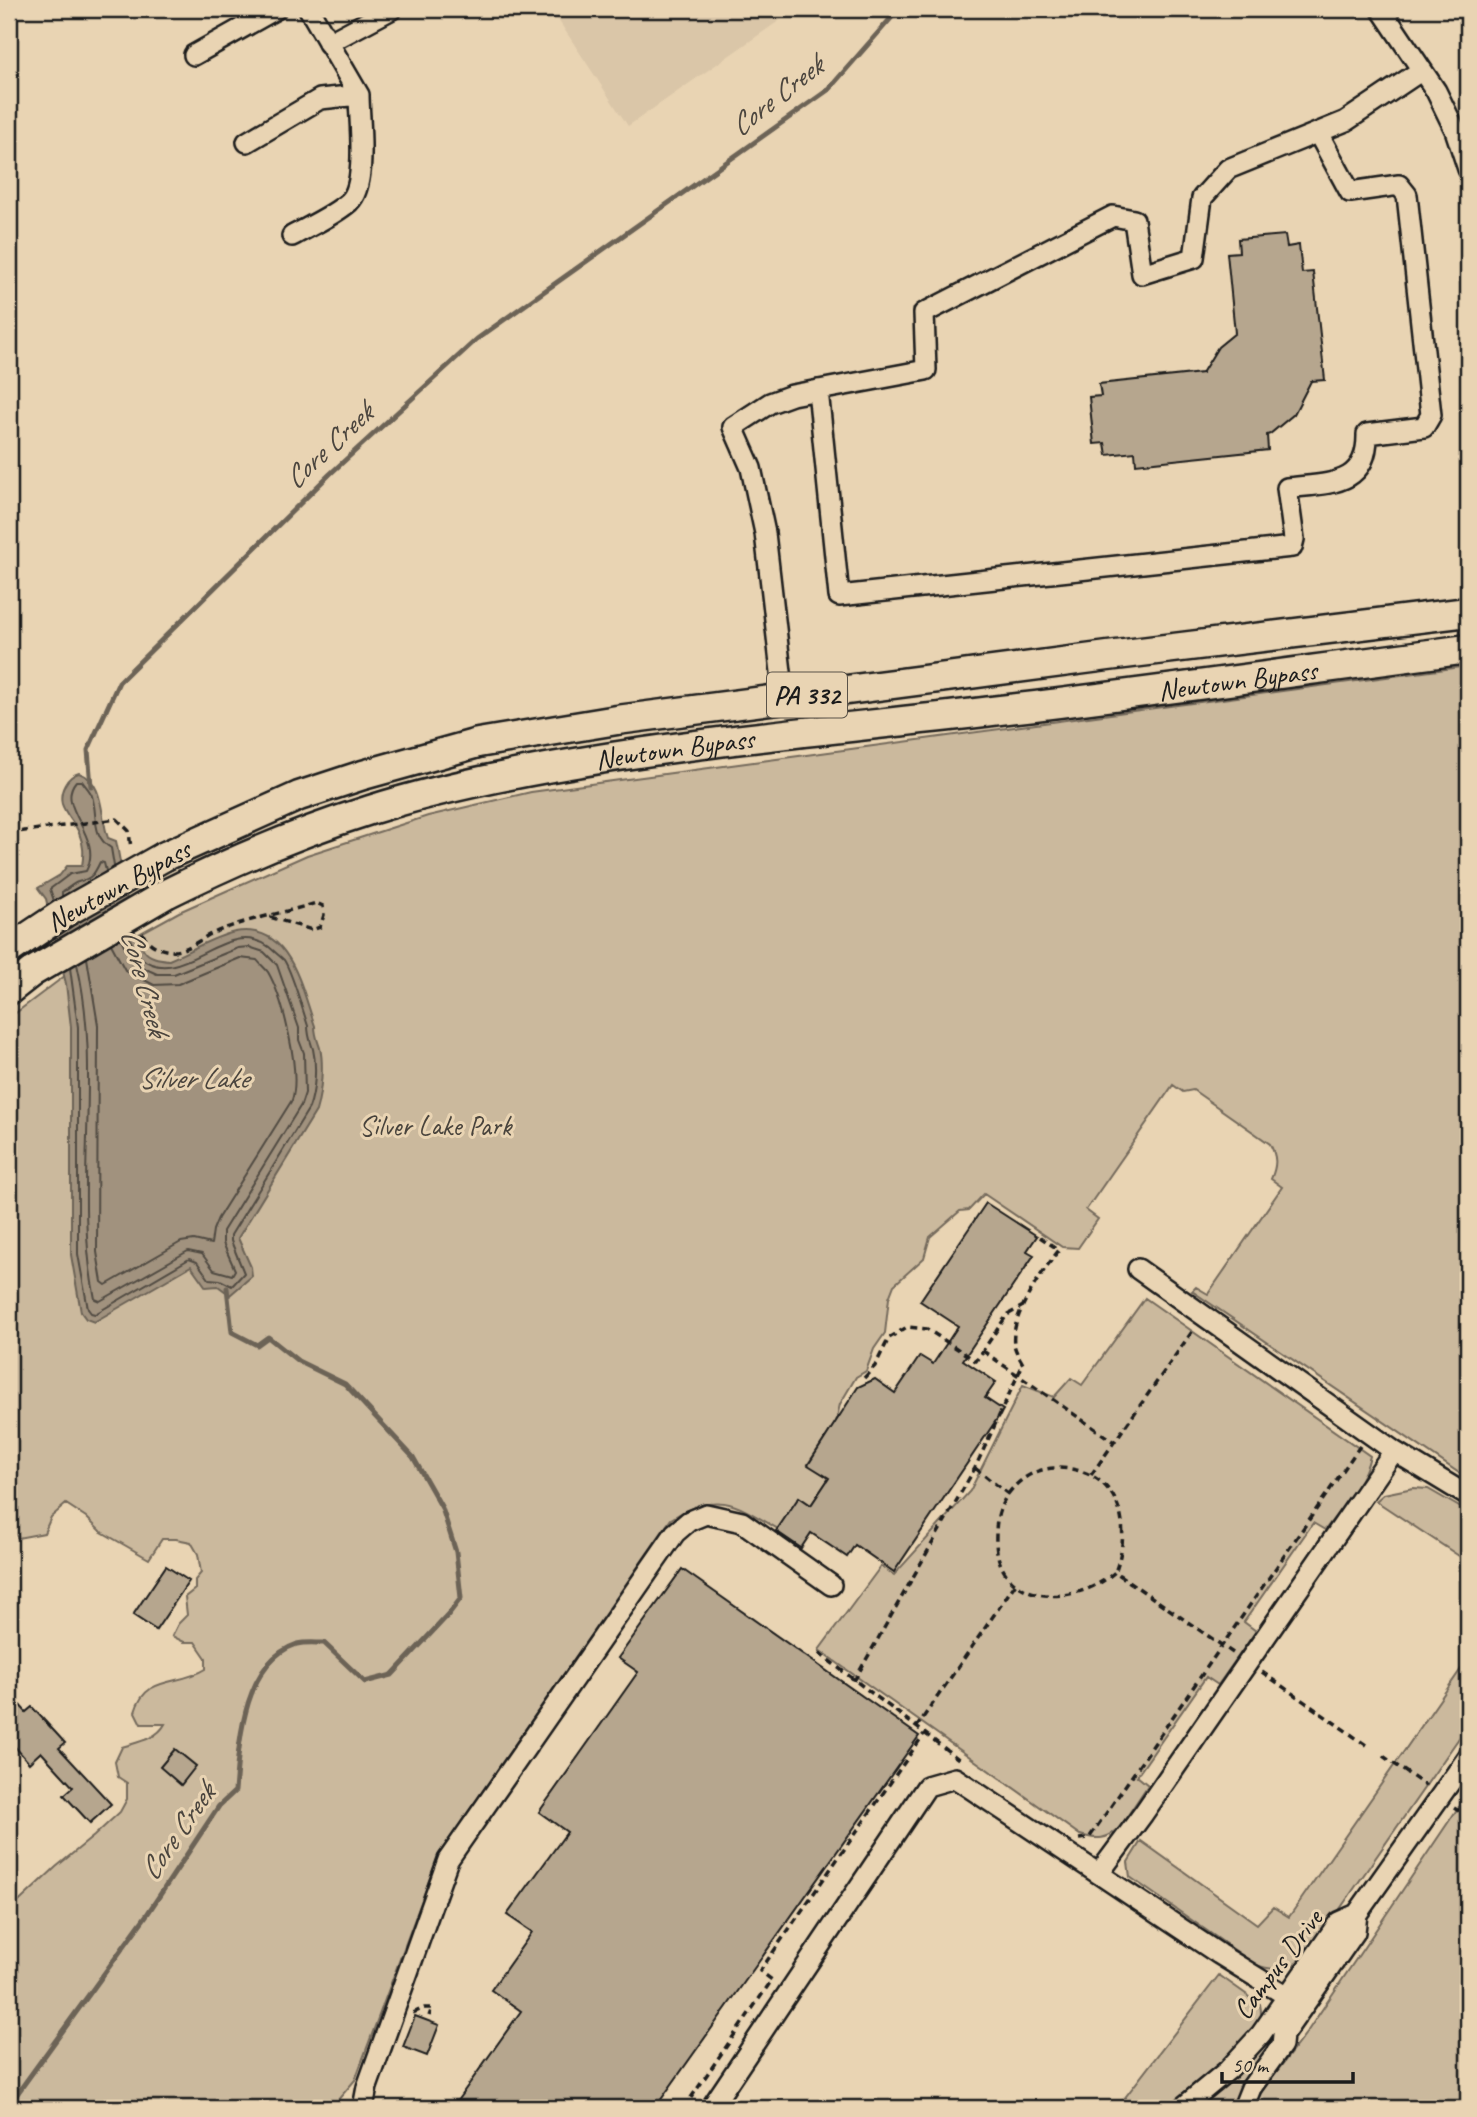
<svg xmlns="http://www.w3.org/2000/svg" width="1477" height="2117" viewBox="0 0 1477 2117" font-family="Caveat,sans-serif">
	<style>
		.built { fill: #dac6a8 }
		.green { fill: #cbb99d; stroke: #746a5c; stroke-width: 2 }
		.water { fill: #a1927e; stroke: #6c6357; stroke-width: 2 }
		.lines { fill: none; stroke-linecap: round; stroke-linejoin: round }
		.shore { stroke: #514b43; stroke-width: 2 }
		.stream { stroke: #6c6357; stroke-width: 5 }
		.building { fill: #b6a68e; stroke: #1c1c1c; stroke-width: 2 }
		.minor-casing { stroke: #1c1c1c; stroke-width: 24 }
		.highway-casing { stroke: #1c1c1c; stroke-width: 33 }
		.path { stroke: #1c1c1c; stroke-width: 3.5; stroke-dasharray: 7 5; stroke-linecap: butt }
		.minor { stroke: #e9d4b3; stroke-width: 19 }
		.highway { stroke: #e9d4b3; stroke-width: 28 }
		.highway-bridge-casing { stroke: #1c1c1c; stroke-width: 33; stroke-linecap: butt }
		.highway-bridge { stroke: #e9d4b3; stroke-width: 28 }
		.labels { text-anchor: middle; stroke-width: 6; stroke-linejoin: round; paint-order: stroke }
		.shield { fill: #e9d4b3; stroke: #5a5349; stroke-width: 2 }
		.shield-label { font-size: 26px; font-weight: bold; fill: #1c1c1c }
		.street-label { font-size: 28px; fill: #1c1c1c; stroke: #e9d4b3 }
		.park-label { font-size: 28px; fill: #48433c; stroke: #e9d4b3 }
		.water-label { font-size: 30px; font-style: italic; fill: #4b453e; stroke: #e9d4b3 }
	</style>
	<rect width="100%" height="100%" fill="#e9d4b3"/>
	<filter id="ink" filterUnits="userSpaceOnUse"><feTurbulence type="fractalNoise" baseFrequency=".0143" numOctaves="2"/><feDisplacementMap in="SourceGraphic" scale="14" xChannelSelector="R" yChannelSelector="G"/><feConvolveMatrix kernelMatrix="1 2 1 2 8 2 1 2 1" color-interpolation-filters="sRGB"/></filter>
	<g filter="url(#ink)">
		<path class="built" d="M551 9H796L628 126Z"/>
		<path class="green" d="M1468 666V1479L1192 1291 1196 1287 1208 1294 1282 1187 1271 1179C1277 1165 1277 1157 1270 1144L1193 1090 1183 1092 1173 1085 1086 1210 1098 1219 1078 1248 1062 1247 984 1194 969 1210 960 1211 930 1237 924 1258 894 1285 889 1298 885 1333 874 1349 866 1371 856 1377 840 1404 836 1422 808 1464 829 1478 811 1505 778 1529C735 1503 717 1490 671 1519L439 1854 355 2080 331 2108H9V1911L56 1867 94 1836 120 1812 127 1799V1783L118 1777 115 1762 122 1747C138 1742 157 1739 165 1724H141L135 1712C146 1674 177 1687 206 1669V1658L195 1642H184L172 1636 178 1624 187 1615 185 1597 195 1589V1580L201 1573 198 1554 191 1542 176 1539H162L149 1559 100 1531 86 1517 66 1504 51 1517 44 1533 18 1538 9 1528V1018L70 972 179 912 307 855 428 816 531 792Z
			M1145 1298 1370 1456C1364 1483 1341 1508 1325 1530L1313 1523 1244 1622 1256 1631 1218 1685 1206 1677 1137 1776 1148 1785 1120 1827C1108 1840 1097 1840 1080 1835L819 1650 881 1566 894 1575 970 1491 1023 1385 1054 1397 1071 1378 1082 1385Z
			M1413 1488 1428 1489 1468 1512V1562L1376 1501 1384 1494Z
			M1468 1659V1725L1310 1952C1296 1968 1277 1973 1256 1965L1130 1877 1128 1862 1141 1841 1257 1924 1273 1907 1289 1917Z
			M1468 1793V2108H1253L1262 2091 1307 2032Z
			M1219 1975 1260 2004C1261 2009 1262 2014 1260 2020 1252 2038 1185 2101 1166 2108 1156 2112 1129 2108 1117 2108Z
			M1273 2034 1277 2038 1239 2093 1232 2108H1197L1229 2083Z"/>
		<path class="water" d="M79 773C105 782 100 817 108 838L116 841C122 867 129 932 144 950 149 958 160 959 169 960 191 951 212 937 235 932 290 922 301 987 315 1026 315 1035 317 1039 320 1048 324 1065 321 1094 316 1111L238 1238 251 1267 252 1276 230 1295 218 1286 206 1287 191 1266 94 1322 86 1319 81 1312 71 1255V1027L66 984 46 899 38 888 60 875 67 866H82C84 854 84 845 79 833 75 823 65 814 62 804 59 791 67 776 79 773Z"/>
		<g class="lines">
			<path class="shore" d="M62 896V892C68 889 73 883 78 882 92 878 94 875 100 862L104 863 106 871
				M54 901 50 889 70 874 86 871C105 836 54 807 76 781H82C85 786 90 790 92 796 98 815 91 836 111 848L114 866
				M87 958 98 1025 97 1252 102 1282 106 1285 181 1242 194 1240 211 1244 213 1230 218 1218 292 1100C301 1072 283 998 268 972 265 968 260 964 257 960L240 958 178 984 154 985 125 970 111 944
				M77 964C103 1074 72 1189 95 1299L100 1301 188 1251 202 1254 214 1270 232 1275 235 1270 223 1243V1231L301 1105 305 1093 304 1053 299 1040V1028L277 965 264 952 249 947 238 948 174 974H157L133 963 121 939
				M70 968 78 1027V1254L88 1309 91 1313 95 1314 189 1259 197 1262 209 1279 220 1280 232 1286 244 1273 231 1241V1235L309 1108C315 1092 317 1066 313 1049 310 1040 308 1036 308 1026 303 1011 292 972 284 960 283 959 276 953 276 953 231 907 183 992 141 958 135 953 131 941 128 934"/>
			<path class="stream" d="M91 786 88 750 119 682 330 474 477 339 828 90 899 9
				M9 2105 148 1913 219 1806 235 1791C239 1743 243 1662 297 1644 305 1642 315 1643 324 1643L365 1682 392 1675 448 1615 461 1598 456 1552 442 1508 413 1457 345 1384 298 1361 268 1337 257 1345 232 1332 227 1288"/>
		</g>
		<path class="building" d="M1285 235 1287 247 1299 245 1302 273 1313 272 1325 380 1311 381 1294 414 1270 434 1267 435 1268 450 1136 464 1135 452 1107 455 1105 443 1094 444 1089 397 1101 396 1099 384 1202 373 1218 347 1235 333 1227 253 1239 252 1238 239Z
			M986 1203 1037 1236 1027 1251 1034 1255 963 1360 996 1382 985 1398 1003 1410 894 1572 855 1545 847 1557 811 1533 801 1548 776 1531 799 1497 811 1505 829 1478 808 1465 858 1387 875 1379 895 1393 920 1356 933 1364 958 1326 920 1301Z
			M166 1566 189 1581 156 1630 133 1615Z
			M682 1569 919 1736 655 2108H452L521 2011 491 1990 532 1932 507 1915 567 1832 539 1812 638 1672 618 1658Z
			M9 1693 26 1712 32 1707 65 1743 59 1748 111 1804 90 1823 64 1795 73 1787 41 1752 29 1763 9 1740Z
			M175 1749 196 1766 181 1785 160 1767Z
			M415 2016 439 2025 427 2056 403 2047Z"/>
		<g class="lines">
			<defs>
				<path id="minor" d="M309 9 359 95
					M1381 9 1436 91 1455 130 1468 169
					M328 43 392 9
					M194 55 276 9
					M247 142 320 99 359 95C359 120 368 185 349 202 333 216 310 226 292 236
					M818 390 839 596 1292 547 1294 539 1287 488C1328 483 1368 487 1367 434L1424 427 1431 415 1407 195 1399 185 1350 192 1318 133
					M784 698 765 533 751 468 733 427 770 403 792 395 926 370 924 313 1113 216 1134 220 1142 274 1194 258 1202 198 1228 169 1346 121 1422 70
					M1138 1269 1394 1451 1468 1496
					M1100 1872 1143 1814 1394 1451
					M363 2108 367 2087 448 1860 675 1533 689 1521 706 1514 742 1522 831 1585
					M711 2108 927 1786 955 1778 1219 1954 1303 2006
					M1182 2108 1228 2070 1261 2034 1339 1922 1357 1914 1468 1757
					M1243 2108 1251 2088 1282 2045 1283 2035 1355 1932 1357 1914"/>
				<g id="highway">
					<path d="M165 856 299 796 363 775 478 743 617 720 1108 656 1468 612"/>
					<path id="s1" d="M166 894C232 861 300 832 370 810 430 791 491 778 552 767 695 741 840 729 984 712 1146 693 1307 670 1468 649"/>
					<path d="M9 950 25 939"/>
					<path d="M9 990 32 972"/>
				</g>
			</defs>
			<use href="#minor" class="minor-casing"/>
			<use href="#highway" class="highway-casing"/>
			<path class="path" d="M9 833 117 819 129 831 131 849
				M142 933C149 945 159 950 173 951 184 951 198 942 207 936 239 920 281 914 316 903L323 906 324 915 320 927 312 930 270 917
				M983 1351 1114 1442
				M864 1378 875 1366 889 1338 907 1327 927 1329 976 1361 1007 1315 1023 1306
				M975 1468 1008 1494C999 1507 996 1519 996 1535 993 1605 1072 1610 1115 1572L1233 1653
				M1091 1475 1194 1329
				M1008 1494C1019 1479 1035 1469 1054 1468 1116 1466 1135 1521 1115 1572
				M819 1653 960 1760
				M1262 1672 1366 1745
				M854 1681 975 1468 1023 1364C1020 1358 1015 1351 1014 1344 1010 1316 1042 1272 1059 1250L1040 1237
				M916 1728 1016 1583
				M1383 1756 1426 1786
				M1454 1807 1468 1816
				M1079 1839 1089 1838 1360 1446
				M413 2013 424 2008H432L429 2016
				M684 2108 772 1980 760 1971 924 1734"/>
			<use href="#minor" class="minor"/>
			<use href="#highway" class="highway"/>
			<defs>
				<path id="highway-bridge" d="M25 939 64 913 165 856
					M32 972 166 894"/>
			</defs>
			<use href="#highway-bridge" class="highway-bridge-casing"/>
			<use href="#highway-bridge" class="highway-bridge"/>
		</g>
	</g>
	<g class="labels">
		<rect class="shield" x="767" y="672.5" width="80" height="45" rx="5"/>
		<g class="shield-label">
			<text x="807" y="704">PA 332</text>
		</g>
		<g class="street-label">
			<text dy="10" stroke="none"><textPath href="#s1" startOffset="1099">Newtown Bypass</textPath></text>
			<text dy="10" stroke="none"><textPath href="#s1" startOffset="532">Newtown Bypass</textPath></text>
			<text transform="translate(118 885) rotate(-29)" y="10">Newtown Bypass</text>
			<text transform="translate(1277 1964) rotate(-53)" y="10">Campus Drive</text>
		</g>
		<g class="park-label">
			<text x="435" y="1135">Silver Lake Park</text>
		</g>
		<g class="water-label">
			<text transform="translate(776 96) rotate(-38)" y="10">Core Creek</text>
			<text transform="translate(328 446) rotate(-43)" y="10">Core Creek</text>
			<text transform="translate(145 982) rotate(75)" y="10">Core Creek</text>
			<text x="193" y="1088">Silver Lake</text>
			<text transform="translate(177 1832) rotate(-55)" y="10">Core Creek</text>
		</g>
	</g>
	<rect width="1477" height="2117" fill="none" stroke="#e9d4b3" stroke-width="35"/>
	<rect x="18" y="18" width="1442" height="2082" fill="none" stroke="#1c1c1c" stroke-width="2.5" filter="url(#ink)"/>
	<path d="M1222 2072v10h131v-10" fill="none" stroke="#1c1c1c" stroke-width="3.5"/>
	<text x="1232" y="2072" font-size="21" fill="#1c1c1c" stroke="#e9d4b3" stroke-width="5" paint-order="stroke">50 m</text>
</svg>
